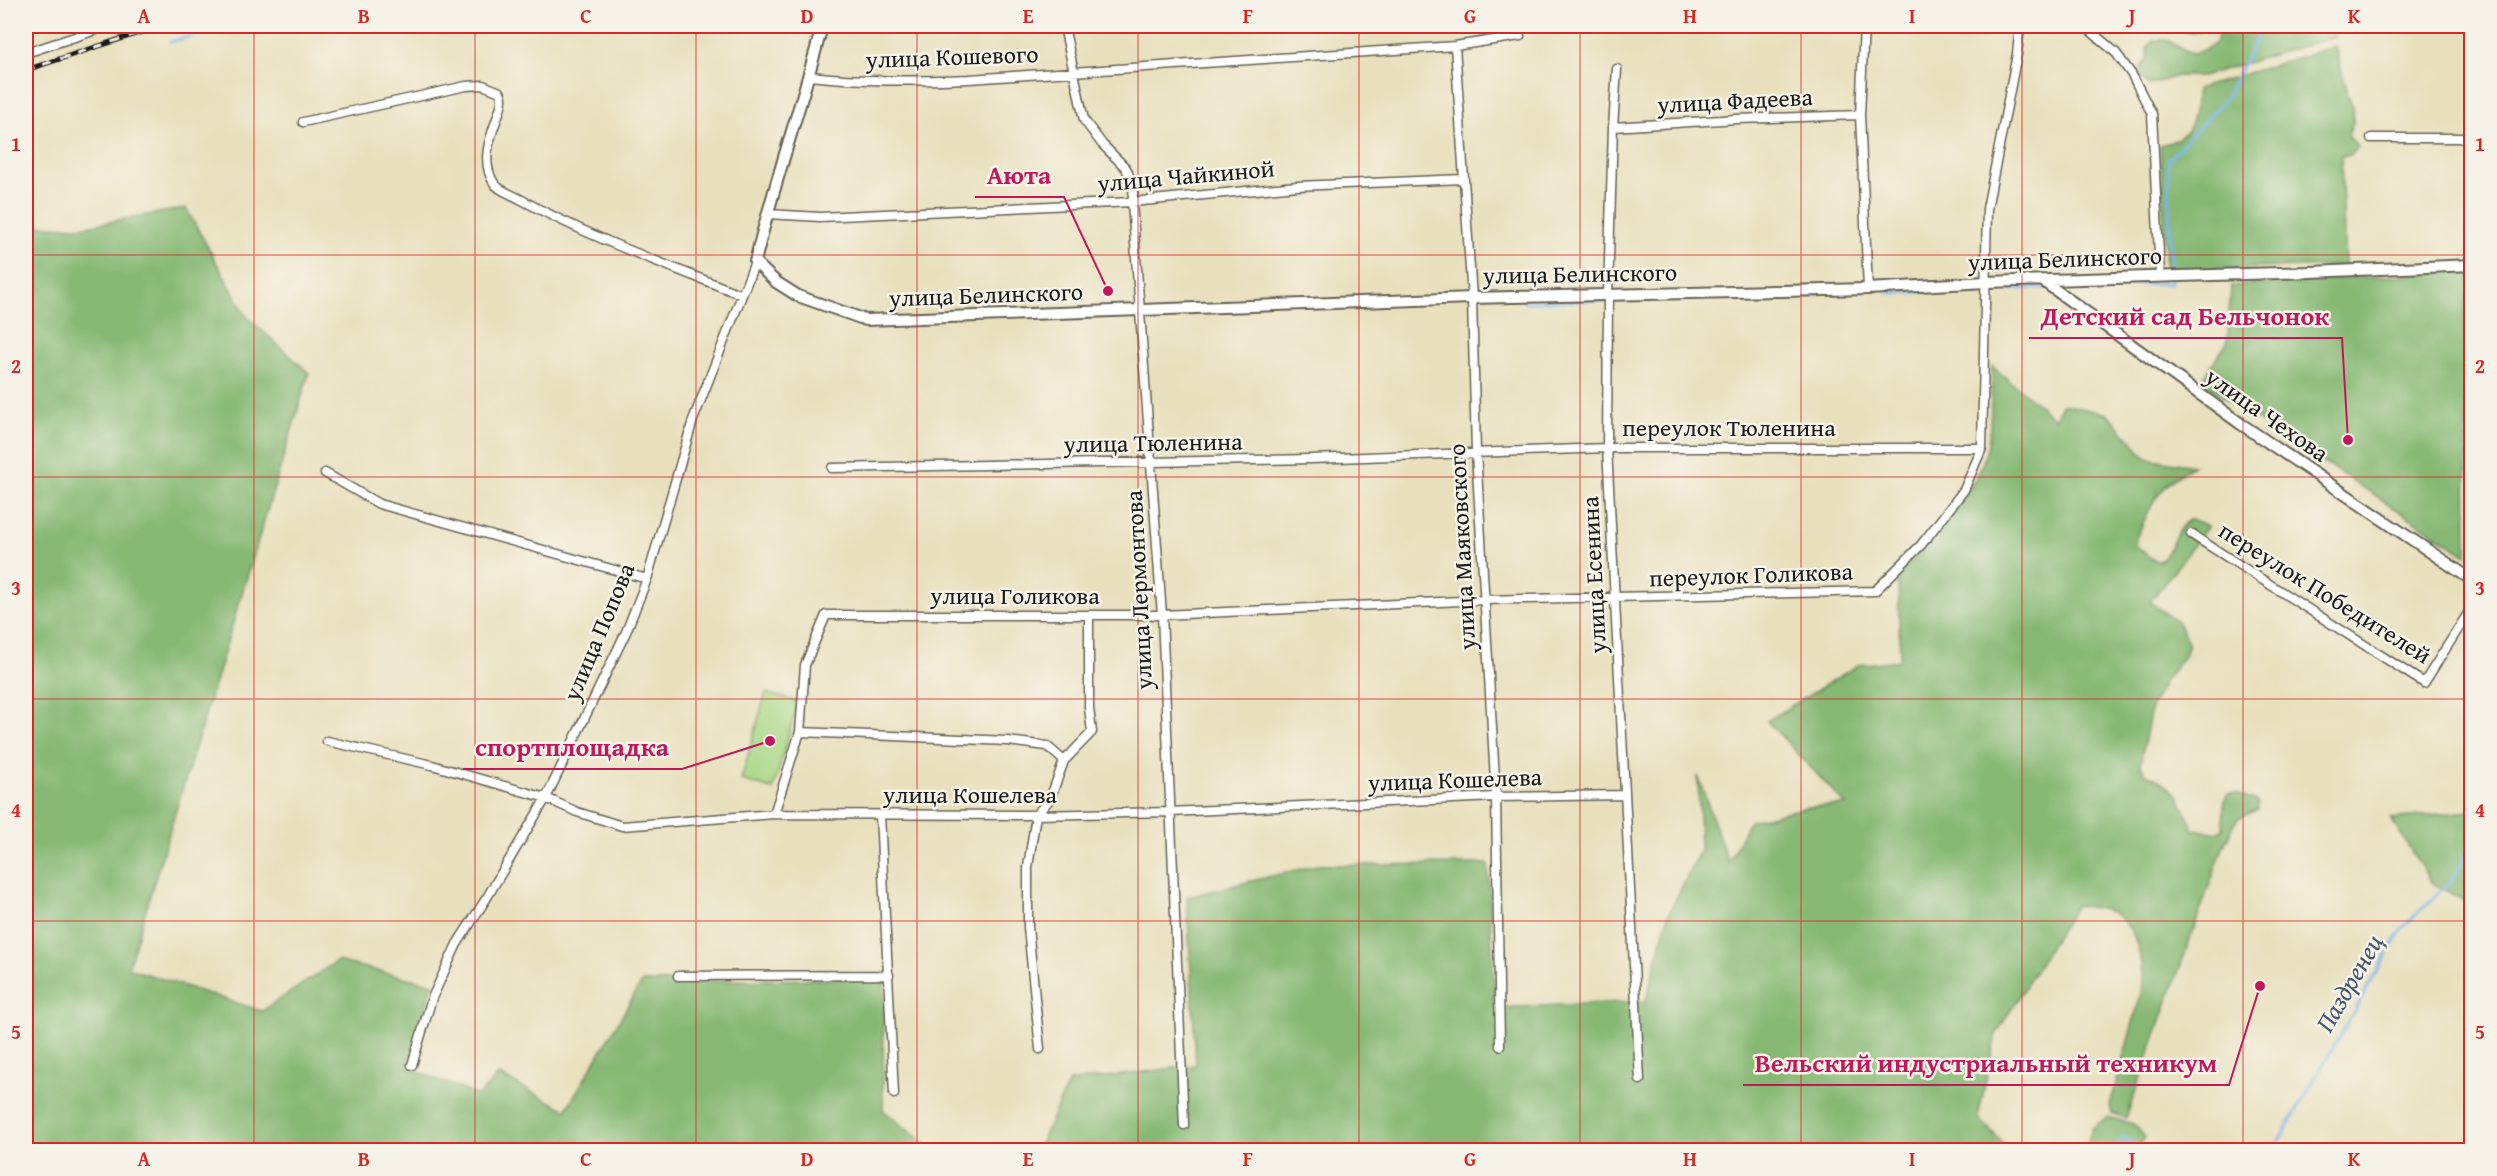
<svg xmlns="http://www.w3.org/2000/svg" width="2497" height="1176" viewBox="0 0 2497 1176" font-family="'Gentium Book Plus',serif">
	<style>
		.green { fill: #a9d886; stroke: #627a51; stroke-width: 1.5 }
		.forest { fill: #86b873; stroke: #516a48; stroke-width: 1.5 }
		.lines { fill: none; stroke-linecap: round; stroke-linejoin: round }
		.stream { stroke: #7db3eb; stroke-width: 3 }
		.street-casing { stroke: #636154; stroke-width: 11 }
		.secondary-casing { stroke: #636154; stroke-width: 14 }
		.street { stroke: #fff; stroke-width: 8 }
		.secondary { stroke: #fff; stroke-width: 10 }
		.rail-casing { stroke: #1c1c1c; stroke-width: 5 }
		.rail { stroke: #f7f3e8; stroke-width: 3; stroke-dasharray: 9; stroke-linecap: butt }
		.grid { fill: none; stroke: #d62828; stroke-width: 1.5; stroke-opacity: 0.55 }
		.labels { text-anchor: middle; stroke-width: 5; stroke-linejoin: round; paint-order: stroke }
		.street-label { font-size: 24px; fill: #1c1c1c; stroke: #f7f3e8 }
		.water-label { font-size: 26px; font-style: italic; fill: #43586f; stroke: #f7f3e8 }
		.leader { fill: none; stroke: #c2185b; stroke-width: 2 }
		.callout-dot { fill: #c2185b; stroke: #f7f3e8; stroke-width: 2 }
		.callout-label { font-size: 26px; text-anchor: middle; font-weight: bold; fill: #c2185b; stroke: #f7f3e8; stroke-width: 5; stroke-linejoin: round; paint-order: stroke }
		.neatline { fill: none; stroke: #d62828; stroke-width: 2 }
		.grid-label { font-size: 20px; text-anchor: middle; font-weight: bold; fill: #d62828 }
	</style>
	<rect width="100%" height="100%" fill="#f7f3e8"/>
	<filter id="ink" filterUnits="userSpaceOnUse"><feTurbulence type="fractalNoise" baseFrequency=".0167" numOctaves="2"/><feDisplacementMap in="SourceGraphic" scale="12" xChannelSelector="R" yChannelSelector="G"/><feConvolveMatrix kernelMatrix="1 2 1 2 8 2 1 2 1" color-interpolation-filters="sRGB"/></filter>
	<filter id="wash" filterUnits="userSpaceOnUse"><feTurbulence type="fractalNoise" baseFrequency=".008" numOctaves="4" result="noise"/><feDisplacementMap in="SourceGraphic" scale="24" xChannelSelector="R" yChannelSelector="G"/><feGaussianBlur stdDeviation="1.35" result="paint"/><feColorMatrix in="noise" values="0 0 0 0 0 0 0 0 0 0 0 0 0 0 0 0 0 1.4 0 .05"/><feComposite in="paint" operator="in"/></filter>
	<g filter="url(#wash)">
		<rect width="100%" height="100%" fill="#e8e0bd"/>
		<path class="green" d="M766 693 798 702 773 789 741 780Z"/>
		<path class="forest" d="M2155 26H2333L2334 37 2202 76H2177L2149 85 2139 75 2141 67 2147 59V48L2154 40H2167L2186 52 2194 54 2215 44 2220 28 2192 33Z
			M2335 46 2353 112V122L2348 136 2358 147 2350 155 2341 156 2345 266 2166 270 2160 145C2194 138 2193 119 2197 89Z
			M186 208 247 317 309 373 128 968 262 1011 337 961 433 984 407 1067 478 1096 499 1075 566 1110 642 982 884 978 883 1110 933 1150H26V225L81 227Z
			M2463 271 2472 272C2472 285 2466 294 2465 307L2467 555 2200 382 2227 343 2231 286Z
			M1992 366 2055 419 2062 404 2108 414 2146 458 2193 466C2157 486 2151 505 2135 541V545C2140 549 2147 556 2154 560 2170 568 2172 525 2192 519L2208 526 2150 602 2177 621 2188 642 2184 656 2165 680 2151 708 2140 764 2146 774 2161 781 2178 795 2194 830 2215 832 2223 830 2224 800 2229 794H2237L2257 802 2258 809 2237 819 2222 850 2126 1118 2112 1113 2110 1105 2141 994C2144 968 2140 927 2113 913 2103 908 2087 907 2076 905L1996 1034 1978 1117 2009 1150H1037L1069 1082 1196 1065 1187 897 1317 865 1488 864 1495 1008 1646 1001 1668 915 1700 850 1698 776 1728 863 1749 821 1807 807 1846 805 1767 721 1858 665 1900 660 1898 576C1930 543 1976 494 1987 449 1992 428 1991 389 1992 366Z
			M2471 811H2472L2471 905 2431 882 2391 819Z
			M2108 1117 2133 1124 2145 1137 2137 1150H2085L2092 1128Z"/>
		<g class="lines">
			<path class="stream" d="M170 42 226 26
				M2171 273 2168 160 2225 99 2263 26
				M2058 287 2171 283V279
				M1887 293 2045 288
				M1524 302 1818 295
				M2116 1150 2123 1137 2142 1150
				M2271 1150 2277 1144 2403 927 2451 881 2472 846"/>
		</g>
	</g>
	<g filter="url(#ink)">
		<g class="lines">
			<defs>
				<path id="street" d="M1064 26 1084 120 1102 144 1126 168 1134 188 1132 202 1162 615 1184 1125
					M1864 26 1860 115 1868 289
					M2085 26 2116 53 2132 75 2152 114 2160 275
					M1455 46 1472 298 1476 452 1496 797 1500 1046
					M26 53 108 26
					M1617 69 1613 127 1608 294 1607 448 1640 1080
					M809 76C863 82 915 81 969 79L1455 46 1520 36
					M303 122 466 86 483 85 500 92C511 107 472 148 494 183 498 190 513 195 520 199 591 238 667 265 742 295
					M1613 127 1737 119 1860 115
					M2371 138H2472
					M767 214 820 217 1132 202 1297 186 1464 179
					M832 468 1311 459 1607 448H1982
					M325 473 379 504 647 579
					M2191 534 2424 683 2472 607
					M800 732 1008 741 1047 746 1064 761
					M327 741 432 765 546 798 577 812 622 826 774 814 1036 815 1169 812 1496 797 1625 795
					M774 814 800 732 805 665 826 615H1162L1483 600 1875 591 1921 545 1964 490 1982 448 1987 209 2017 54 2020 26
					M880 815 894 1094
					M678 976 889 975
					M1040 1049 1028 927V867L1036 815 1050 799 1064 761 1092 732 1089 708V616
					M412 1065 432 998 457 944 486 899 546 798 626 632 647 579 693 420 755 262"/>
				<path id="secondary" d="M822 26C802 105 774 182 755 262L776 282 798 296 866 320 1472 298 1868 289 1986 282 2311 272 2472 265
					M2043 281 2241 424 2472 580"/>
			</defs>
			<use href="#street" class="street-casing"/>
			<use href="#secondary" class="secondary-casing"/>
			<use href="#street" class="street"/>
			<use href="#secondary" class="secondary"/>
			<defs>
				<path id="rail" d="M26 70 160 26"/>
			</defs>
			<use href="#rail" class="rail-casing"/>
			<use href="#rail" class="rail"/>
		</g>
	</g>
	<path class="grid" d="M254 26V1150M475 26V1150M696 26V1150M917 26V1150M1138 26V1150M1359 26V1150M1580 26V1150M1801 26V1150M2022 26V1150M2243 26V1150M26 255H2472M26 477H2472M26 699H2472M26 921H2472"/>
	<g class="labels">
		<g class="street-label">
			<text transform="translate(952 57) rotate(-2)" y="8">улица Кошевого</text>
			<text transform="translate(1735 101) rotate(-3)" y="8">улица Фадеева</text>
			<text transform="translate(1186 176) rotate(-5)" y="8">улица Чайкиной</text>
			<text transform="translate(2065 259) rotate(-2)" y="8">улица Белинского</text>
			<text transform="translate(1580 274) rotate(-1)" y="8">улица Белинского</text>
			<text transform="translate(986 295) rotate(-2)" y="8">улица Белинского</text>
			<text transform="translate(2267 415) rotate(35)" y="8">улица Чехова</text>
			<text x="1729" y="436">переулок Тюленина</text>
			<text transform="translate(1153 443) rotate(-1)" y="8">улица Тюленина</text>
			<text transform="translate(1462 547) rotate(-93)" y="8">улица Маяковского</text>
			<text transform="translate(1594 575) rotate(-93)" y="8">улица Есенина</text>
			<text transform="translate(1751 575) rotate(-2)" y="8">переулок Голикова</text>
			<text transform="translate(1139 590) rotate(-93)" y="8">улица Лермонтова</text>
			<text transform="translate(2325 593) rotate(32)" y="8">переулок Победителей</text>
			<text x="1015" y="604">улица Голикова</text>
			<text transform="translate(599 632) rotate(-67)" y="8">улица Попова</text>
			<text transform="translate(1455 780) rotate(-2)" y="8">улица Кошелева</text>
			<text x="970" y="803">улица Кошелева</text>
		</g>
		<g class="water-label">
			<text transform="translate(2349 983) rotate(-60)" y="9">Паздренец</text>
		</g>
	</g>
	<path class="leader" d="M1108 291L1064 197H975M2348 440L2342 338H2029M770 741L682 769H463M2260 986L2229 1085H1743"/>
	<g class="callout-dot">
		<circle cx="1108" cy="291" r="6"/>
		<circle cx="2348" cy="440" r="6"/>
		<circle cx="770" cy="741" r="6"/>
		<circle cx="2260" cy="986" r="6"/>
	</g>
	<g class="callout-label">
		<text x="1019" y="184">Аюта</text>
		<text x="2185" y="325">Детский сад Бельчонок</text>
		<text x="572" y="756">спортплощадка</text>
		<text x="1986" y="1072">Вельский индустриальный техникум</text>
	</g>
	<rect width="2497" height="1176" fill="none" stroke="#f7f3e8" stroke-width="66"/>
	<rect x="33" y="33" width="2431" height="1110" class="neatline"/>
	<g class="grid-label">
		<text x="144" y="23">A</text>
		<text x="364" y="23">B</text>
		<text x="586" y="23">C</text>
		<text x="807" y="23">D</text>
		<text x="1028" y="23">E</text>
		<text x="1248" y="23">F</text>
		<text x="1470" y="23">G</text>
		<text x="1690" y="23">H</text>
		<text x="1912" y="23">I</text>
		<text x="2132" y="23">J</text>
		<text x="2354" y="23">K</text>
		<text x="16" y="151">1</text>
		<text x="2480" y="151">1</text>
		<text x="16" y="373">2</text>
		<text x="2480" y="373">2</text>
		<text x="16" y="595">3</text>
		<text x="2480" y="595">3</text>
		<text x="16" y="817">4</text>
		<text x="2480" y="817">4</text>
		<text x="16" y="1039">5</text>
		<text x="2480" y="1039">5</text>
		<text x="144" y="1166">A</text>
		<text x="364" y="1166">B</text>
		<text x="586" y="1166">C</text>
		<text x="807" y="1166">D</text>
		<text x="1028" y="1166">E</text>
		<text x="1248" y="1166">F</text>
		<text x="1470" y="1166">G</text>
		<text x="1690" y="1166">H</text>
		<text x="1912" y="1166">I</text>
		<text x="2132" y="1166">J</text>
		<text x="2354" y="1166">K</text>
	</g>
</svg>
